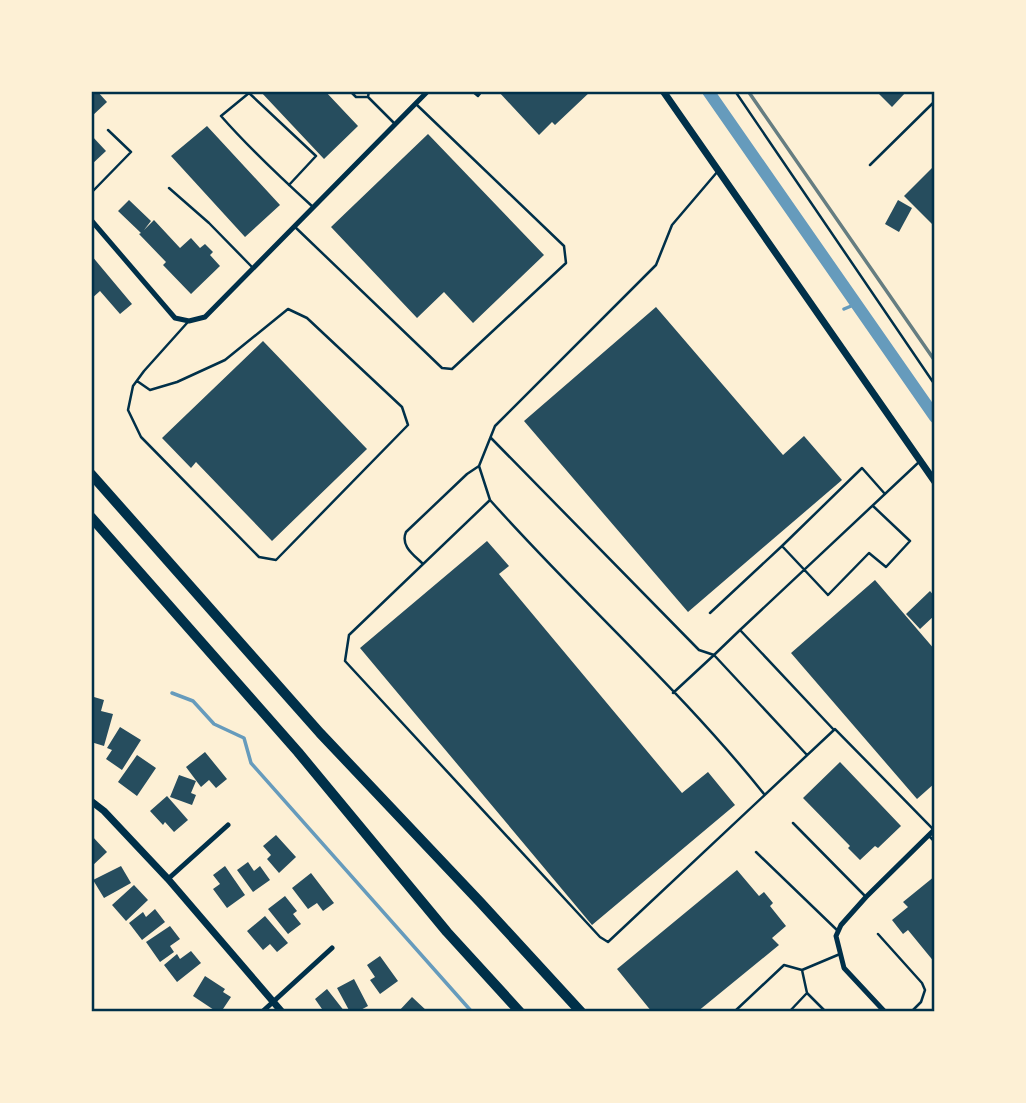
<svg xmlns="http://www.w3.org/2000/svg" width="1026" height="1103" viewBox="0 0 1026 1103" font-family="'Times New Roman',serif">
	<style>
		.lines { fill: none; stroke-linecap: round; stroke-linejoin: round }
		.stream { stroke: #669bbc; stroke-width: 3.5 }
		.canal { stroke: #669bbc; stroke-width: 12 }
		.building { fill: #264d5e }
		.service { stroke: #003049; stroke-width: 2.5 }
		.minor { stroke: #003049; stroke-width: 5 }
		.tertiary { stroke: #003049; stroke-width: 7 }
		.motorway { stroke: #003049; stroke-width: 10 }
		.rail { stroke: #657d81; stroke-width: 3.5 }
		.neatline { fill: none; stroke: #003049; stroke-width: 2.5 }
	</style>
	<rect width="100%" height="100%" fill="#fdf0d5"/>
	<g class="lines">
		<path class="stream" d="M844 309 856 304
			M172 693 193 701 214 724 244 738 251 763 472 1012"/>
		<path class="canal" d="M708 91 935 417"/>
	</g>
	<path class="building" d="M91 91H97L107 102 91 117Z
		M260 91H325L358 126 324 159Z
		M498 91H591L555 125 552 122 539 135Z
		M876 91H907L892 107Z
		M207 126 280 205 245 237 171 156Z
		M428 134 544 255 473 323 444 292 417 318 331 227Z
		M91 135 106 151 91 165Z
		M935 165V221L932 224 904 196Z
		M129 200 151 221 144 230 154 220 180 248 191 238 200 248 205 244 213 252 210 255 220 266 191 294 163 265 166 262 139 234 141 233 118 211Z
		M898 200 912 208 899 232 885 224Z
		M91 255 132 304 120 314 100 291 91 299Z
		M656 307 783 455 804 436 842 480 688 612 524 421Z
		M263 341 367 449 272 541 196 462 191 468 162 438Z
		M487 541 509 566 499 574 682 793 708 772 735 805 592 925 360 648Z
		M875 580 935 650V783L917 799 791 653Z
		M930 591 935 597V615L920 629 906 614Z
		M94 697 104 700 101 711 113 714 104 746 91 742V707Z
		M120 727 141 740 122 770 106 759 112 750 107 748Z
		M205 752 227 779 216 788 209 780 201 787 186 767Z
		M137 755 156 768 137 796 118 782Z
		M840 762 901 826 878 848 875 846 860 860 848 848 850 846 803 798Z
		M179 775 196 781 191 793 196 795 192 805 170 797Z
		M167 796 188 820 174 832 165 822 163 825 150 811Z
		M91 835 107 852 91 867Z
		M276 835 296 857 279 873 267 859 271 855 263 846Z
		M248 862 254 871 260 866 270 880 253 892 237 870Z
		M121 866 131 883 104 898 93 880Z
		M225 866 245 895 227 908 213 889 220 884 213 875Z
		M737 870 759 896 764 892 773 903 770 906 786 926 772 938 779 945 697 1012H652L617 969Z
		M311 873 334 903 323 911 317 903 308 909 292 888Z
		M935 876V963L908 930 903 934 892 920 908 907 903 902Z
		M134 885 148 900 126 921 112 905Z
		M285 896 297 911 293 914 301 924 288 934 268 909Z
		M155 909 165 922 142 940 129 923 143 912 146 917Z
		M265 916 288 943 277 952 270 944 263 950 247 931Z
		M170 926 180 939 170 946 174 952 160 962 146 942Z
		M191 951 201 963 177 982 164 965 177 954 180 959Z
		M380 956 398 981 380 994 370 980 375 977 367 965Z
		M205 976 225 989 223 992 231 997 221 1012H217L193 996Z
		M354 979 368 1006 357 1012H350L337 988Z
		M327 989 345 1012H318L322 1009 315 999Z
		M412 997 428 1012H398Z"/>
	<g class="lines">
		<path class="service" d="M350 91 356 97H368
			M369 91 368 97 395 124
			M472 91 478 96 482 91
			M735 91 935 385
			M870 165 935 101
			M718 171 672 225 656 265 495 426 479 466 490 500 349 635 345 661 600 937 608 942 835 729 934 830
			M289 185 316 156 249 93 221 116C250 149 281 178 313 207
			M169 188 209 223 253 268
			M91 193 131 152 108 130
			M294 226 442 368 452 369 566 263 564 246 417 105
			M137 381 150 390 177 382 225 360 288 309 307 318 402 407 408 425 276 560 259 557 141 437 128 410 133 386 144 371 187 323
			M491 438 699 650 714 655 740 630 834 730
			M490 500C579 600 681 690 764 794
			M873 506 910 541 886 567 869 553 828 595 782 546 862 468 885 494
			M423 564C414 555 400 546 406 532L467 474 479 466
			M710 613 782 546
			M740 630 919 462
			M673 693 714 655 807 755
			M793 823 866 897
			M928 835 935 842
			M756 852 838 931
			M878 934 922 983 925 990 921 1002 911 1012
			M802 970 807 993 826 1012
			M734 1012 784 965 802 970 840 954
			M789 1012 806 994"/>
		<path class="minor" d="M91 220 175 318 189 321 205 317 428 91
			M168 879 228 825
			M262 1012 332 948
			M885 1012 844 968 836 936 841 925 866 897 935 829"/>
		<path class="tertiary" d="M663 91 935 482
			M91 801 104 811 168 879 282 1012"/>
		<path class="motorway" d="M91 474 320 733 480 902 581 1012
			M91 517 298 752 447 932 520 1012"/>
		<path class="rail" d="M748 91 935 361"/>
	</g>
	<rect width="1026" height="1103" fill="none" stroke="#fdf0d5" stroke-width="186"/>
	<rect x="93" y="93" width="840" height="917" class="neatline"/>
</svg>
